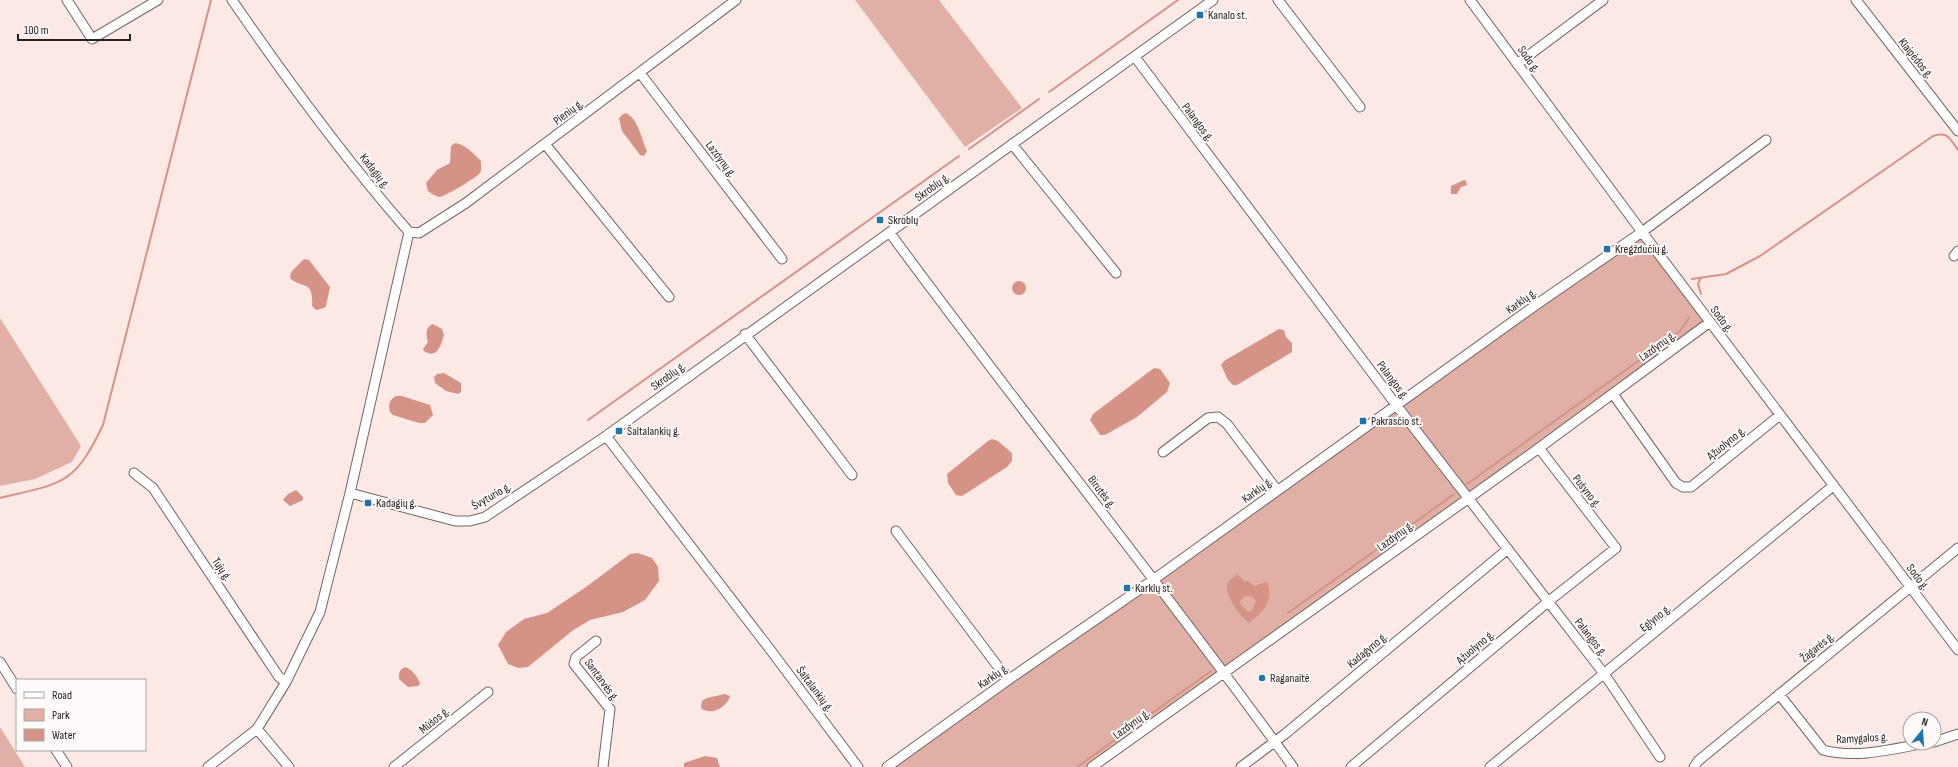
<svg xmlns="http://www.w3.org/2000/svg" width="1958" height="767" viewBox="0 0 1958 767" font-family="'Sofia Sans Condensed',sans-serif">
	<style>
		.green { fill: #e0afa6 }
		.water { fill: #d59387; fill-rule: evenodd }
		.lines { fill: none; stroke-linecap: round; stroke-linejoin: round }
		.stream { stroke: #d59387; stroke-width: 2 }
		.minor-casing { stroke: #756561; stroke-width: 11 }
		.minor { stroke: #fff; stroke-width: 9 }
		.poi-dot { fill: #2374a5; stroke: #fefaf9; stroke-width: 1.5 }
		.labels { text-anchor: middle; stroke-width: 4; stroke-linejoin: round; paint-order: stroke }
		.poi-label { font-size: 12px; fill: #28211f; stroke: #fefaf9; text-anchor: start }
		.street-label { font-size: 12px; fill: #28211f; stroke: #fefaf9 }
	</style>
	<rect width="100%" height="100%" fill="#fce9e5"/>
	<path class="green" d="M855 0H939L1022 108 965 147Z
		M1642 232 1710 322 1089 767H887Z
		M0 318 81 446 72 462 35 479 0 486Z
		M0 727 25 767H0Z"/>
	<path class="water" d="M626 113C639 120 641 138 647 151L644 156 640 155 622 131 619 118 623 114Z
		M455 143C465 144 474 154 481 161 481 165 482 169 480 173 477 177 445 197 439 197 435 196 431 193 428 191L426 183 437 170 450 163 451 146Z
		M1464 180 1466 181 1467 185 1461 187 1457 194H1451V186Z
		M304 259 309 260 330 287 326 306 324 308 316 310 312 306C314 279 301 289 290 278L291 272Z
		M1012 288a7 7 0 1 1 14 0a7 7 0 1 1-14 0Z
		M433 324 442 329 444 335C441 345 437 360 424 351L423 349 428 342C426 335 425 327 433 324Z
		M1279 329 1284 330 1286 337 1292 343V352L1237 385H1233L1228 380 1221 365 1224 361Z
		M1154 368 1160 369 1170 383 1167 392 1137 417 1105 435H1100L1090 420 1093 414Z
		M444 373 461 383V392L458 394 446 391 435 383 434 377 437 374Z
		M396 396H402L430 405 433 415 425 423H419L393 415 390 412C388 405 389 400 396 396Z
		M992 439 998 441 1012 453V461L1007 467 962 496 956 495 948 483 947 474 988 441Z
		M296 490 303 497V500L290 506 283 500 288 494Z
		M638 553 652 558 658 567 659 581 645 600 623 612 590 620 572 631 528 667 518 668 508 664 498 645 506 632 524 619 547 613 586 587 630 554Z
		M1237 574 1244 581H1248L1254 586 1267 582C1275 601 1262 613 1249 623 1241 617 1222 593 1228 583 1229 580 1234 577 1237 574ZM1250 596 1254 598 1256 601 1252 611 1248 612 1241 605 1240 601 1244 597Z
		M405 667C412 669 418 677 420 684L418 686 408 687 399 679C399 673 399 670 405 667Z
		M725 694 730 696C727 708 710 716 701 708L702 701 707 698Z
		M705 756 717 758 720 767H684V763Z"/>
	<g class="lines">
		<path class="stream" d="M1049 92 1178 0
			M969 149 1039 99
			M1692 279 1726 274 1760 256 1933 136C1948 131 1950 139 1958 150
			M1701 294 1698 284 1701 278
			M588 420 959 156
			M1467 484 1680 331 1689 318
			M0 498C62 483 74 486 103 425L211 0
			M1288 613 1453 495
			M1077 767 1211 671"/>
		<defs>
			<path id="minor" d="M67 0 92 39 158 0
				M232 0C287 80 345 159 409 232
				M1278 0 1360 107
				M1470 0 1642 232 1958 650
				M1856 0 1958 131
				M1135 57 1397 406 1605 675 1660 757
				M1517 64 1603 0
				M640 73 782 259
				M545 144 669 297
				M1012 144 1116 273
				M409 232 419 233 466 203 736 0
				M890 233C1022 413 1163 586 1293 767
				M1954 256 1958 251
				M745 334 852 475
				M1613 394 1676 483 1683 487H1691L1780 415
				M606 436 772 652 858 767
				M1163 452 1208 418 1218 417 1227 424 1277 490
				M134 473 153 488 279 677 286 682
				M350 493 455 521H470L485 517 606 436 1213 0
				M896 531 1008 680
				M596 641 576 657 574 664 610 709 603 767
				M0 662 17 689
				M1779 694 1823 750C1856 759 1893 749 1925 743
				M257 729 289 767
				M1934 742 1958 734
				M56 750 67 767
				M208 767 257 729 286 682 320 612 350 493 409 232
				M394 767 488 692
				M887 767 1008 680 1153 580 1540 302 1642 232 1766 140
				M1092 767 1539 448 1710 322
				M1241 767 1285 734 1508 549
				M1351 767 1549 601 1616 548 1539 448
				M1490 767 1833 486
				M1694 767 1698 761 1958 548"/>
		</defs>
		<use href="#minor" class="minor-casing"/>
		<use href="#minor" class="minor"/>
	</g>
	<g class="poi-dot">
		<rect x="1196" y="11" width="8" height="8" rx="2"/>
		<rect x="876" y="216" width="8" height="8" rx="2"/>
		<rect x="1603" y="245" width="8" height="8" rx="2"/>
		<rect x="1359" y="417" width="8" height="8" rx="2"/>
		<rect x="615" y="427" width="8" height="8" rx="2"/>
		<rect x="364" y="499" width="8" height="8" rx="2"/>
		<rect x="1123" y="584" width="8" height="8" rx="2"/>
		<circle cx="1262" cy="678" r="4"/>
	</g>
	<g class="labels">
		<g class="poi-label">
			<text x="1208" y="19">Kanalo st.</text>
			<text x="888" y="224">Skroblų</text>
			<text x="1615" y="253">Kregždučių g.</text>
			<text x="1371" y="425">Pakrasčio st.</text>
			<text x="627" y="435">Šaltalankių g.</text>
			<text x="376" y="507">Kadagių g.</text>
			<text x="1135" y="592">Karklų st.</text>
			<text x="1270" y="682">Raganaitė</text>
		</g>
		<g class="street-label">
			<text transform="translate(1916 58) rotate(51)" y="4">Klaipėdos g.</text>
			<text transform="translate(1529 59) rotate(54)" y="4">Sodo g.</text>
			<text transform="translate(568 112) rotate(-37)" y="4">Pienių g.</text>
			<text transform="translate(1198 122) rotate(53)" y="4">Palangos g.</text>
			<text transform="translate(721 159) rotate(53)" y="4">Lazdynų g.</text>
			<text transform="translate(375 171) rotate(52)" y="4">Kadagių g.</text>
			<text transform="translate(932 187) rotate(-36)" y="4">Skroblų g.</text>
			<text transform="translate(1521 301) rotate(-36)" y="4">Karklų g.</text>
			<text transform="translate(1722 319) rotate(53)" y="4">Sodo g.</text>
			<text transform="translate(1657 346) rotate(-36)" y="4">Lazdynų g.</text>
			<text transform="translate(668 376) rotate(-36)" y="4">Skroblų g.</text>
			<text transform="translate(1393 380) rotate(53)" y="4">Palangos g.</text>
			<text transform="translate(1726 443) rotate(-39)" y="4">Ąžuolyno g.</text>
			<text transform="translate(1257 490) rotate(-36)" y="4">Karklų g.</text>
			<text transform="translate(1587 491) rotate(52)" y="4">Pušyno g.</text>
			<text transform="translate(1102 492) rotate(53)" y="4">Birutės g.</text>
			<text transform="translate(491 496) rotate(-30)" y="4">Švyturio g.</text>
			<text transform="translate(1395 536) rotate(-36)" y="4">Lazdynų g.</text>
			<text transform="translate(222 569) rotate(56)" y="4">Tujų g.</text>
			<text transform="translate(1918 577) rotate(53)" y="4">Sodo g.</text>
			<text transform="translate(1655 618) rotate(-39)" y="4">Eglyno g.</text>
			<text transform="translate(1591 637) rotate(52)" y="4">Palangos g.</text>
			<text transform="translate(1475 647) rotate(-40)" y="4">Ąžuolyno g.</text>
			<text transform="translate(1817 647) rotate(-39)" y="4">Žagarės g.</text>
			<text transform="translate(1367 650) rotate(-40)" y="4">Kadagyno g.</text>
			<text transform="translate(993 676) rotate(-35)" y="4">Karklų g.</text>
			<text transform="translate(602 680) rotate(54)" y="4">Santarvės g.</text>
			<text transform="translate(815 689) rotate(53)" y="4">Šaltalankių g.</text>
			<text transform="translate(434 720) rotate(-39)" y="4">Mūšos g.</text>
			<text transform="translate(1131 724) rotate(-36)" y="4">Lazdynų g.</text>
			<text transform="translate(1862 738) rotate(-3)" y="4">Ramygalos g.</text>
		</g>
	</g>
	<rect x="16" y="679" width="130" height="72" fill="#fefaf9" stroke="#a8a3a2"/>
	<rect x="24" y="692" width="20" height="6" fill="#ffffff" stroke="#a8a3a2"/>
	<text x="52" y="699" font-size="12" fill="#28211f">Road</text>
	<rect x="24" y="709" width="20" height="12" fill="#e0afa6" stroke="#a8a3a2"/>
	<text x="52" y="719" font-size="12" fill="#28211f">Park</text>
	<rect x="24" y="729" width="20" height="12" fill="#d59387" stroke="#a8a3a2"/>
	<text x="52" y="739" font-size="12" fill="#28211f">Water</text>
	<g transform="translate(1922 731) rotate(17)"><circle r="19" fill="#fefaf9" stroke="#a8a3a2"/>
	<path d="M0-3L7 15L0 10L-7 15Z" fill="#2374a5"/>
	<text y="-6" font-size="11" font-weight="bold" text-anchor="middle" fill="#28211f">N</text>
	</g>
	<path d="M18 34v6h112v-6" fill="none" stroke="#28211f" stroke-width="2"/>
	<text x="24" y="34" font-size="12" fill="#28211f" stroke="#fefaf9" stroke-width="3" paint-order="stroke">100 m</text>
</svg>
